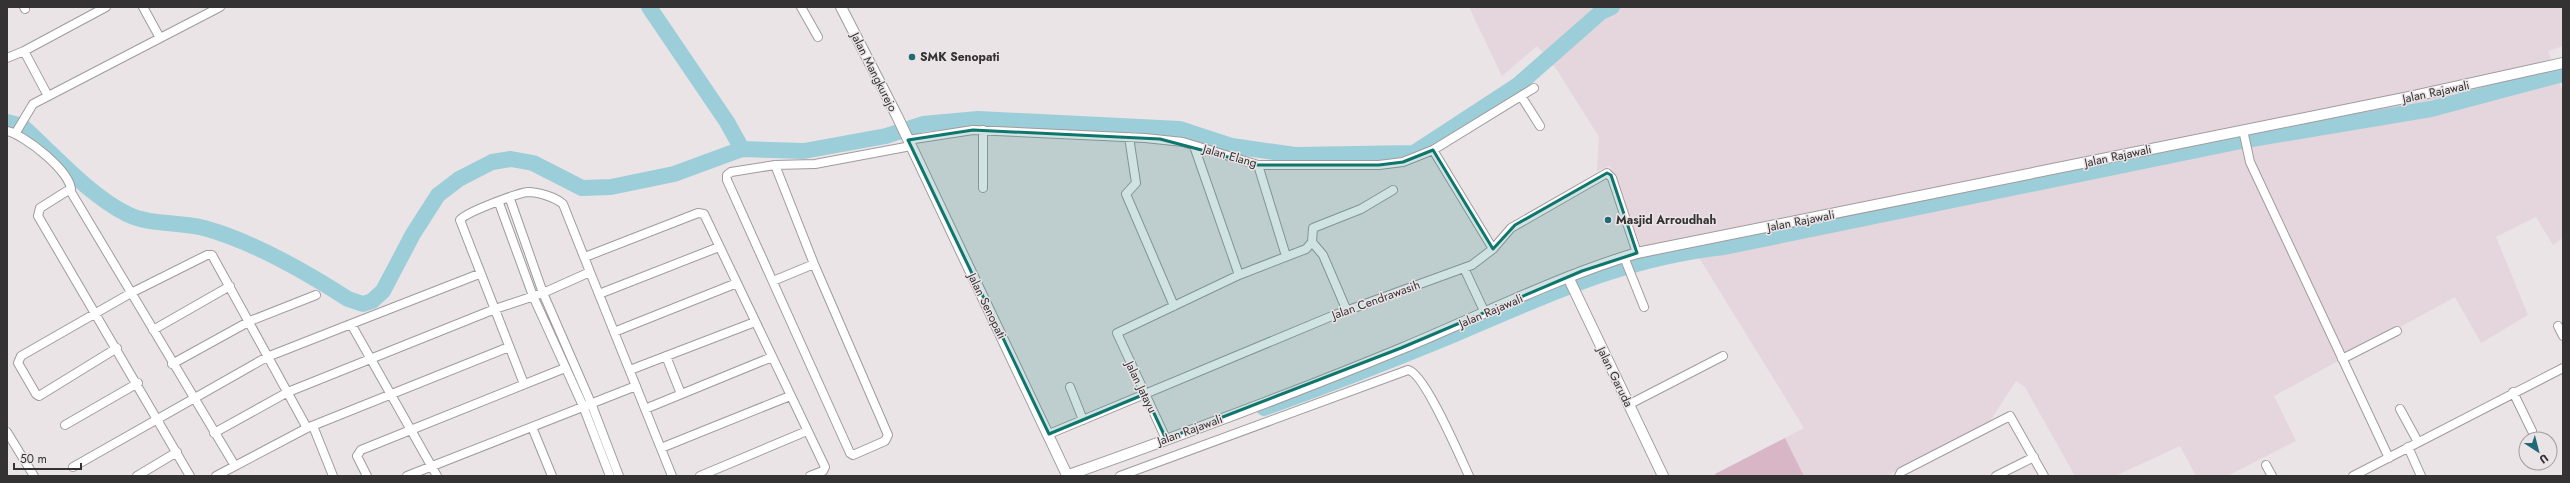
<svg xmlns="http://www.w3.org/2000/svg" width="2570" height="483" viewBox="0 0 2570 483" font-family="Jost,sans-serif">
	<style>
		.built { fill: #e4d6dc }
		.green { fill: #d8b6c6 }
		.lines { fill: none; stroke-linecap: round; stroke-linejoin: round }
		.river { stroke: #9cced9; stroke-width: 16 }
		.minor-casing { stroke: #a09b9d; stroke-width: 10 }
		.tertiary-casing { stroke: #a09b9d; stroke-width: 12 }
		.minor { stroke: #fff; stroke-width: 8 }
		.tertiary { stroke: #fff; stroke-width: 10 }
		.marked { fill: #0f766e; fill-opacity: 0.2; stroke: #0f766e; stroke-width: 3; stroke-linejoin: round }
		.poi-dot { fill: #226977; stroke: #eae4e7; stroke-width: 1.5 }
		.labels { text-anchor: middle; stroke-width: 3; stroke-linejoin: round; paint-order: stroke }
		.poi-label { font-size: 12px; font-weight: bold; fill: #343233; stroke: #eae4e7; text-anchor: start }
		.street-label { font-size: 12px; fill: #343233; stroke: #eae4e7 }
	</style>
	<rect width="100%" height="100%" fill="#eae4e7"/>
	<path class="built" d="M1469 7H2563V46L2548 51 2563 93V238L2553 245 2536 217 2496 237 2528 315 2481 343 2455 297 2274 396 2296 441 2227 476H2196L2180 446 2115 476H2075L2025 387 2016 381 1990 421 1886 476H1804L1785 438 1804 428 1690 243 1643 252 1610 166 1597 171 1599 137 1557 70 1537 46 1502 76Z"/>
	<path class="green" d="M1785 438 1804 476H1716L1715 474Z"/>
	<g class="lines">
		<path class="river" d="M649 7 727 122 742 149
			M7 122 22 126C54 155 89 195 127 214 152 226 178 221 204 228 252 241 306 272 348 299L363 304 372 301 383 291 413 234 438 195 459 179 492 162 511 159 533 163 582 188 611 187 674 174 742 149 804 151 886 136 923 124 978 119 1180 129 1232 146 1295 155 1414 153 1518 85 1601 12 1612 7
			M1264 408C1328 385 1392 360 1455 334 1547 295 1623 258 1724 247L2246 140 2431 109 2563 74"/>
		<defs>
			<path id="minor" d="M24 7 25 9
				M143 7 160 38
				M801 7 818 37
				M24 51 48 96
				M7 58 24 51 106 7
				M1521 96 1540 126
				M983 130V188
				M2243 130 2250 162 2389 458
				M7 131C23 134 73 172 71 192
				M15 134 33 104 220 7
				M1129 137 1136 183 1126 194 1174 306
				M908 140 973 130 1145 138 1183 142 1258 165H1379L1403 162 1433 150 1534 88
				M1194 146 1239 275
				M1433 150 1493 249
				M775 165 814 264 888 435 885 441 853 455 850 453 727 180V175L731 172 775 165 815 164 911 146
				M1258 165 1286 256
				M510 199 543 293 591 403 619 476
				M499 203 533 296 583 406 610 476
				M1312 242 1323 255 1347 311
				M585 257 698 213 704 214 825 467 823 471 810 476
				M1624 257 1644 307
				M1464 268 1485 313
				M590 272 672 476
				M773 281 814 264
				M599 294 719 247
				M351 324 479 274
				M2558 326 2563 336
				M153 330 230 286
				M614 332 737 283
				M117 348 39 396 36 394 18 363 21 356 131 293 207 255H212L307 428 216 476
				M666 356 681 394
				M2342 359 2397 331
				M172 364 250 321 316 295
				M630 370 755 322
				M1070 387 1083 420
				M2513 392 2532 431
				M1628 405 1723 356
				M645 409 772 357
				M2400 409 2418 442
				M65 425 138 383
				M313 426 333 476
				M532 427 552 476
				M307 428 509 347
				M7 432 34 476
				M214 433 288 392 495 309 543 293 590 272 563 204C555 197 538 192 528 192 518 193 466 212 460 220L524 384
				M1049 434 1332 316 1472 265 1493 249 1511 228 1607 173 1612 178 1637 253
				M1166 439 1117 333 1239 275 1306 249 1312 242 1313 228 1361 209 1393 190
				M2408 447 2421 476
				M661 448 790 396
				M2266 465 2272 476
				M73 467 267 357 351 324 437 476
				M137 476 177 452
				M190 476 38 216 40 208 67 191 71 192 235 466
				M367 476 357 456 361 450 565 368
				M407 476 636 386
				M700 476 807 431
				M1120 476 1408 370C1424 372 1461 459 1469 476
				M1899 476 1901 472 2010 416 2044 476
				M1996 476 2034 457
				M2353 476 2563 368"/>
			<path id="tertiary" d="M841 7 897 116 1067 475
				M1568 277 1663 476
				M1066 476C1179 436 1292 394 1403 348 1480 316 1557 277 1637 253L2414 96 2563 63"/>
		</defs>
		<use href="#minor" class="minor-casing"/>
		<use href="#tertiary" class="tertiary-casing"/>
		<use href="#minor" class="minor"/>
		<use href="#tertiary" class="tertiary"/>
	</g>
	<path class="marked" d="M973 130 1160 139 1258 165H1379L1403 162 1433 150 1493 249 1515 225 1607 173 1611 175 1637 253 1582 271 1401 348 1166 439 1145 394 1049 434 908 140Z"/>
	<g class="poi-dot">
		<circle cx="912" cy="57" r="4"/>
		<circle cx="1608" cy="220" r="4"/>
	</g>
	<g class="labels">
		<g class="poi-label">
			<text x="920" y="61">SMK Senopati</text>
			<text x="1616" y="224">Masjid Arroudhah</text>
		</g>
		<g class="street-label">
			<text transform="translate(874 72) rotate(63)" y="4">Jalan Mangkurejo</text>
			<text transform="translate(2436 92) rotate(-12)" y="4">Jalan Rajawali</text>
			<text transform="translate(1230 156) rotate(16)" y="4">Jalan Elang</text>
			<text transform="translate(2118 156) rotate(-12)" y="4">Jalan Rajawali</text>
			<text transform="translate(1801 221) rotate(-11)" y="4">Jalan Rajawali</text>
			<text transform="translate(1376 300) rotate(-20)" y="4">Jalan Cendrawasih</text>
			<text transform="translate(987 306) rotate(64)" y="4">Jalan Senopati</text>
			<text transform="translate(1491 311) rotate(-23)" y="4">Jalan Rajawali</text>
			<text transform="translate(1615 377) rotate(64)" y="4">Jalan Garuda</text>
			<text transform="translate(1141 387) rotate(64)" y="4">Jalan Jatayu</text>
			<text transform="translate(1190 430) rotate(-20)" y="4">Jalan Rajawali</text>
		</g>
	</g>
	<rect width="2570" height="483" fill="none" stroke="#343233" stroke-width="16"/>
	<g transform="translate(2538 451) rotate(144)"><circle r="19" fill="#eae4e7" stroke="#a19d9f"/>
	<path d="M0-3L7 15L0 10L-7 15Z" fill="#226977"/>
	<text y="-6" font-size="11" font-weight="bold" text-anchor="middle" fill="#343233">U</text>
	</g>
	<path d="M14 463v6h67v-6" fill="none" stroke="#343233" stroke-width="2"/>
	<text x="20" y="463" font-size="12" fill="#343233" stroke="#eae4e7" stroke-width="3" paint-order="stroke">50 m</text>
</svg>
